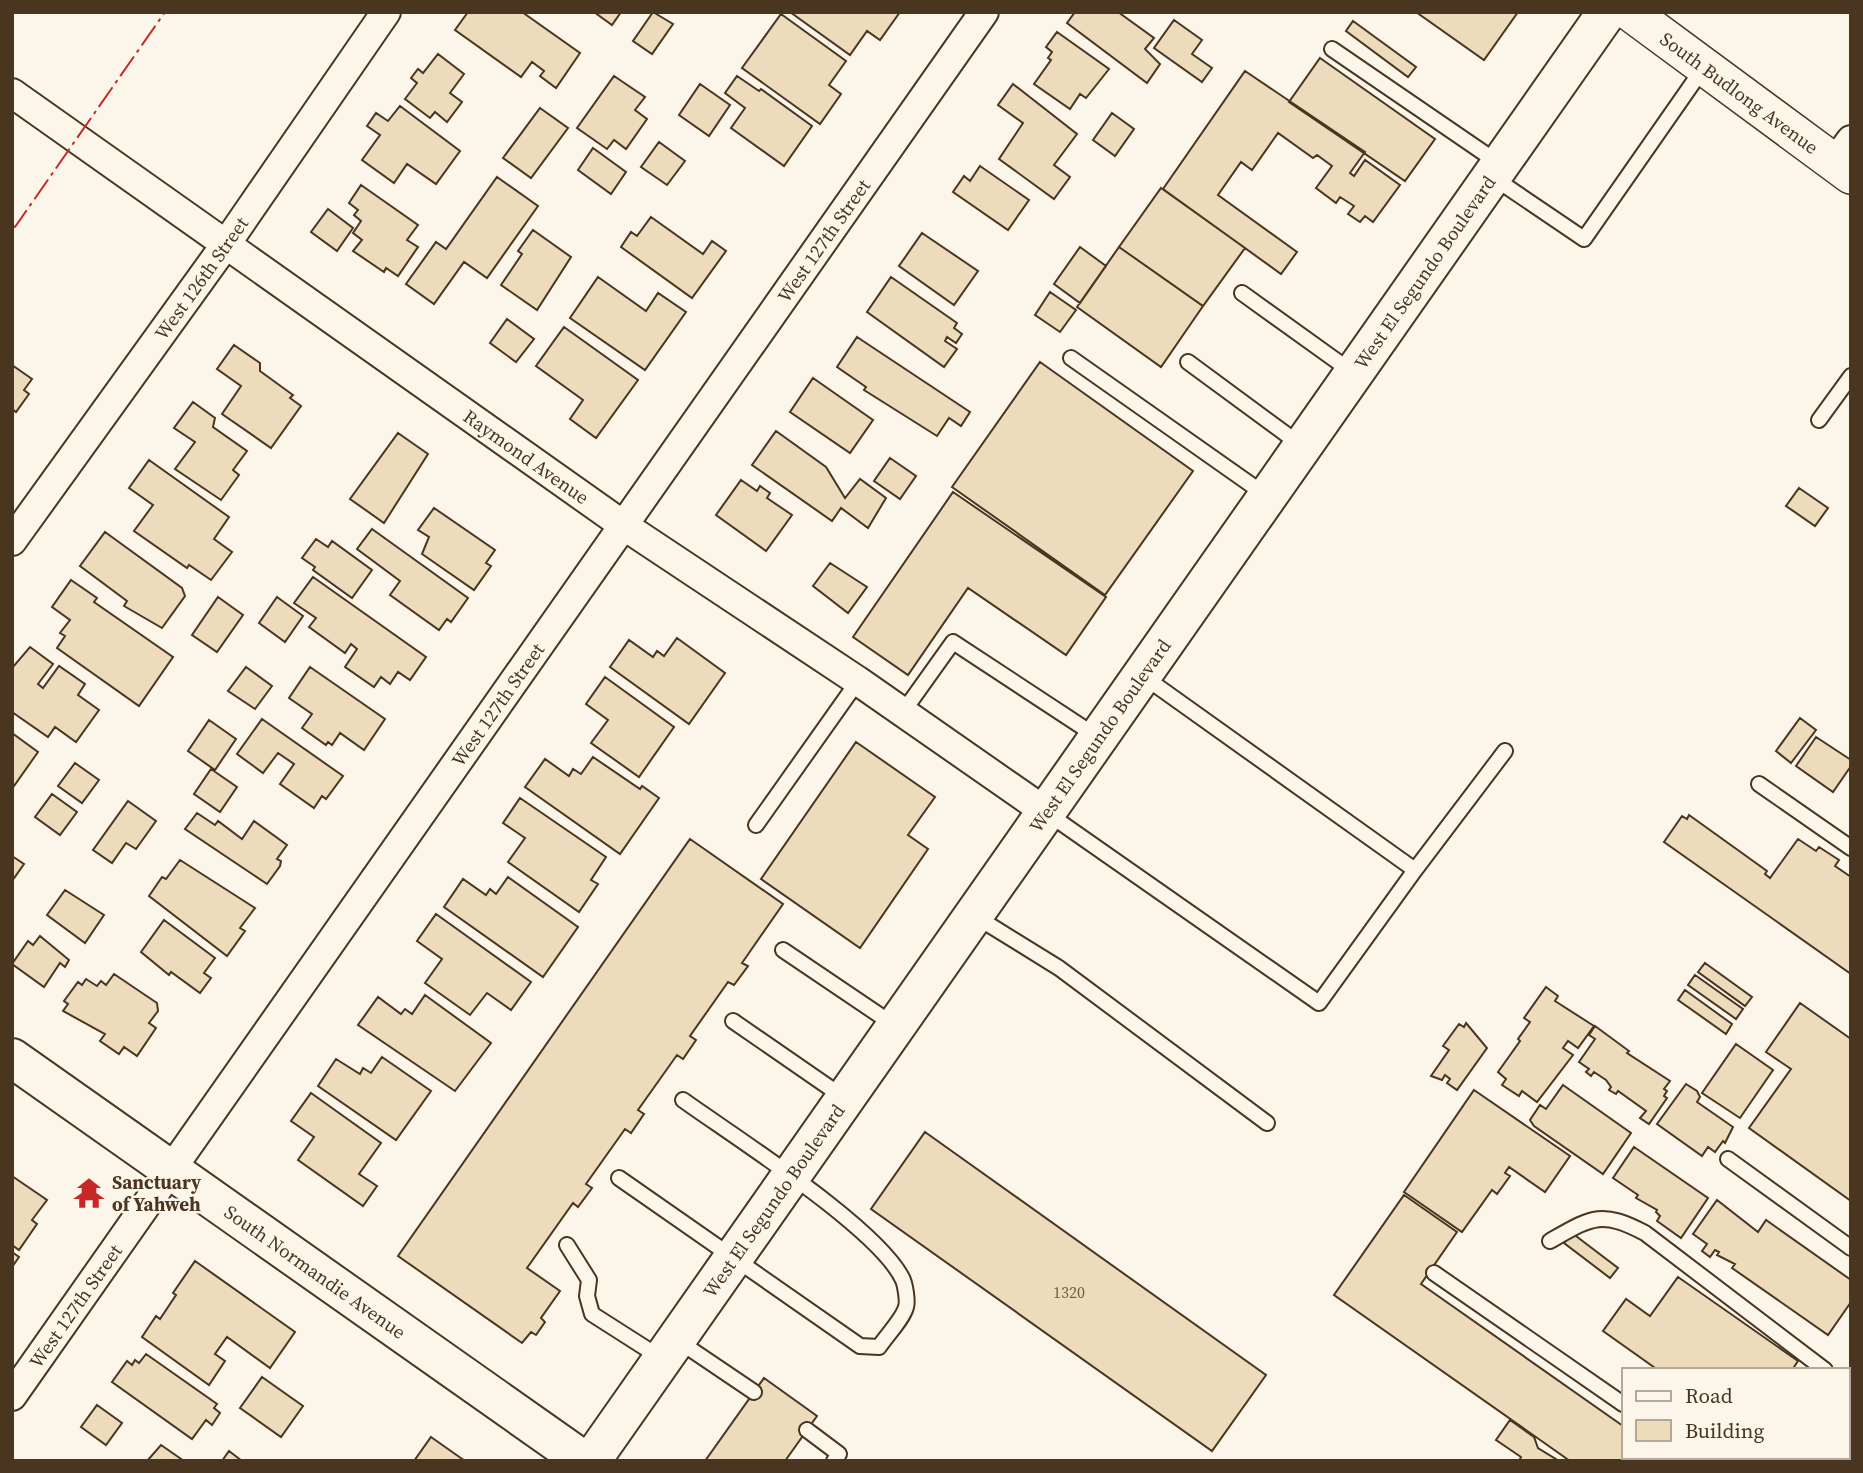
<svg xmlns="http://www.w3.org/2000/svg" width="1863" height="1473" viewBox="0 0 1863 1473" font-family="'Source Serif 4',serif">
	<style>
		.building { fill: #ecdcbc; stroke: #4a3520; stroke-width: 2 }
		.lines { fill: none; stroke-linecap: round; stroke-linejoin: round }
		.service-casing { stroke: #4a3520; stroke-width: 18 }
		.minor-casing { stroke: #4a3520; stroke-width: 32 }
		.tertiary-casing { stroke: #4a3520; stroke-width: 40 }
		.secondary-casing { stroke: #4a3520; stroke-width: 42 }
		.primary-casing { stroke: #4a3520; stroke-width: 42 }
		.service { stroke: #fbf6e9; stroke-width: 14 }
		.minor { stroke: #fbf6e9; stroke-width: 28 }
		.tertiary { stroke: #fbf6e9; stroke-width: 37 }
		.secondary { stroke: #fbf6e9; stroke-width: 38 }
		.primary { stroke: #fbf6e9; stroke-width: 38 }
		.power { stroke: #c62828; stroke-width: 2; stroke-dasharray: 24 5 3.5 5; stroke-linecap: butt }
		.labels { text-anchor: middle; stroke-width: 5; stroke-linejoin: round; paint-order: stroke }
		.number-label { font-size: 16px; fill: #725f47 }
		.street-label { font-size: 19px; fill: #4a3520; stroke: #fbf6e9 }
		.poi-label { font-size: 19px; font-weight: bold; fill: #4a3520; stroke: #fbf6e9; text-anchor: start }
	</style>
	<rect width="100%" height="100%" fill="#fbf6e9"/>
	<path class="building" d="M468 12H522L580 53 556 88 540 76 544 71 532 62 521 77 455 30Z
		M594 12H621L612 25Z
		M653 12 673 24 652 54 633 41Z
		M790 12H900L880 40 867 31 850 55Z
		M1075 12H1118L1154 38 1145 49 1160 64 1147 83 1067 23Z
		M1416 12H1518L1484 60Z
		M781 14 846 61 829 85 841 94 820 124 742 68Z
		M1174 20 1202 40 1192 54 1212 68 1202 82 1154 48Z
		M1353 21 1416 67 1408 77 1346 31Z
		M1057 32 1109 69 1086 98 1080 94 1070 109 1034 84 1051 60 1048 58 1052 52 1046 47Z
		M438 54 464 74 450 93 462 102 447 122 435 112 430 118 405 99 417 83 411 78 418 69 423 73Z
		M1320 58 1435 139 1405 181 1289 102Z
		M1245 71 1365 152 1350 173 1354 176 1365 160 1400 185 1373 222 1365 216 1360 222 1348 214 1354 206 1340 197 1336 203 1316 188 1332 166 1317 155 1313 158 1278 133 1252 170 1241 162 1218 195 1297 252 1281 274 1163 189Z
		M614 76 645 97 635 110 647 119 626 149 614 140 607 149 577 128Z
		M737 76 759 91 761 89 812 126 784 166 731 128 745 108 725 93Z
		M700 84 730 105 709 136 679 115Z
		M1013 84 1077 134 1054 165 1070 177 1054 199 999 159 1023 123 998 105Z
		M400 106 460 151 436 184 407 164 394 183 362 160 380 135 367 126 376 113 388 121Z
		M540 108 568 128 531 178 503 158Z
		M1112 113 1134 129 1115 156 1093 140Z
		M659 142 685 161 667 185 641 167Z
		M593 148 626 172 611 194 578 170Z
		M980 166 1029 200 1008 230 953 192 964 176 970 181Z
		M497 177 538 206 487 278 464 262 434 304 406 284 436 242 446 249Z
		M361 185 418 225 407 240 418 247 398 276 386 268 384 272 353 251 362 240 353 233 361 221 354 215 358 210 349 203Z
		M1161 188 1245 248 1203 306 1119 247Z
		M328 209 353 228 337 251 311 232Z
		M651 217 703 254 712 241 726 251 692 298 621 247 631 232 637 236Z
		M533 230 571 257 537 310 501 285 522 254 518 251Z
		M922 233 978 271 954 305 899 266Z
		M1080 247 1106 266 1080 303 1054 284Z
		M1119 247 1203 306 1161 367 1077 307Z
		M598 277 646 311 658 293 686 312 645 370 570 318Z
		M891 277 957 323 954 328 962 334 956 343 947 337 945 341 957 349 944 367 867 312Z
		M1050 292 1076 310 1060 332 1035 315Z
		M507 319 534 339 516 362 490 343Z
		M564 327 638 380 596 438 570 419 583 400 536 366Z
		M857 337 970 412 961 426 949 418 937 436 864 390 866 387 837 367Z
		M234 345 260 363V371L293 395 290 398 301 406 271 448 222 414 241 386 217 369Z
		M1040 362 1193 471 1105 595 952 487Z
		M12 365 32 379 24 390 29 394 16 412 12 409Z
		M813 378 873 420 850 453 790 412Z
		M193 402 215 418 213 427 247 451 233 470 239 475 221 500 175 469 195 442 174 428Z
		M776 431 826 467 845 498 860 479 886 498 868 528 841 508 832 521 752 465Z
		M398 433 428 454 384 523 350 499Z
		M890 458 916 476 900 499 874 481Z
		M149 460 229 517 214 539 232 552 211 580 189 565 187 568 134 531 153 505 129 488Z
		M741 480 757 491 760 486 770 493 767 498 792 515 766 551 716 515Z
		M1799 488 1828 508 1815 526 1786 506Z
		M953 492 1106 597 1066 655 968 588 908 675 853 637Z
		M434 508 495 550 486 563 491 566 474 590 422 554 429 537 418 530Z
		M372 529 468 598 451 622 447 619 439 630 390 595 400 581 357 549Z
		M105 532 182 588 185 596 162 628 124 606 127 601 80 566Z
		M316 539 328 547 332 541 372 570 352 598 313 570 315 567 302 558Z
		M830 563 867 587 848 613 813 586Z
		M313 577 426 657 410 680 398 672 390 684 381 677 374 687 345 667 357 649 351 644 345 653 309 627 316 618 294 603Z
		M71 580 97 598 94 602 173 657 139 706 57 648 65 636 60 633 70 620 52 607Z
		M218 597 243 615 217 652 192 635Z
		M277 597 303 616 285 642 259 623Z
		M677 638 725 673 689 724 610 667 629 640 653 657 657 651 664 656Z
		M30 647 53 664 38 684 43 688 59 666 85 684 78 695 99 710 76 742 55 727 48 737 12 712V668Z
		M246 667 272 686 255 709 228 691Z
		M310 667 385 719 364 750 340 733 332 745 328 742 326 745 302 728 312 714 289 698Z
		M605 677 674 727 639 777 591 743 608 720 586 704Z
		M1800 718 1816 730 1791 763 1776 751Z
		M262 719 343 776 326 799 322 796 314 808 280 784 294 764 278 753 263 773 237 754Z
		M209 720 236 739 215 770 188 751Z
		M12 733 38 752 14 786 12 785Z
		M1816 737 1851 760V766L1833 792 1796 766Z
		M856 742 935 797 908 835 928 849 860 948 761 879Z
		M593 757 640 789 642 786 659 798 620 854 525 787 545 759 569 776 573 769 581 774Z
		M75 763 99 780 82 803 58 786Z
		M211 769 237 787 220 812 194 794Z
		M52 794 77 812 60 835 35 817Z
		M520 798 606 857 591 880 598 884 579 912 508 862 525 838 503 823Z
		M128 801 156 821 136 849 126 843 112 863 93 850Z
		M197 813 215 825 218 821 242 839 254 821 287 845 277 859 281 861 280 866 267 884 185 829Z
		M1689 815 1767 871 1765 874 1770 878 1798 839 1816 851 1819 847 1839 860 1835 866 1851 877V974L1664 842 1682 816 1687 819Z
		M690 839 783 904 742 963 748 966 734 985 728 982 690 1036 696 1040 683 1059 677 1055 638 1110 644 1114 631 1133 625 1129 586 1184 592 1188 578 1207 573 1203 527 1268 560 1291 541 1318 545 1322 536 1335 531 1332 522 1343 398 1256Z
		M12 856 24 864 12 881Z
		M180 860 255 908 240 928 245 931 227 956 149 896 162 877 166 879Z
		M508 877 578 927 543 977 444 907 463 879 486 895 490 889 496 894Z
		M65 890 104 915 85 943 47 915Z
		M436 914 531 982 511 1010 487 993 470 1015 425 983 442 959 417 941Z
		M164 920 215 958 204 973 211 978 200 993 171 972 169 975 141 952Z
		M40 936 69 960 65 967 60 963 44 987 12 964 28 941 33 945Z
		M1705 963 1752 997 1745 1006 1698 972Z
		M114 974 157 1003 158 1011 149 1023 156 1028 137 1056 124 1047 119 1054 100 1041 105 1034 63 1011 68 1004 64 1001 78 982 82 985 86 979 97 986 101 981 106 985Z
		M1695 975 1743 1009 1736 1019 1688 985Z
		M1546 987 1558 996 1555 1001 1594 1026 1578 1048 1568 1041 1563 1048 1573 1055 1537 1102 1522 1091 1519 1096 1502 1085 1506 1079 1498 1072 1520 1041 1518 1039 1530 1022 1524 1018Z
		M1685 990 1732 1024 1726 1034 1678 1000Z
		M425 995 491 1043 455 1091 358 1025 378 997 401 1014 405 1009 412 1014Z
		M1800 1003 1851 1039V1201L1749 1128 1791 1069 1766 1052Z
		M1466 1023 1487 1048 1457 1090 1447 1083 1450 1079 1445 1075 1442 1080 1431 1076 1449 1050 1443 1046 1459 1024 1464 1027Z
		M1595 1026 1629 1051 1627 1053 1670 1081 1664 1089 1667 1091 1664 1096 1667 1098 1649 1124 1640 1118 1646 1111 1618 1091 1616 1094 1609 1090 1611 1087 1606 1080 1594 1072 1591 1076 1586 1072 1589 1069 1579 1062 1595 1039 1589 1035Z
		M1736 1044 1773 1070 1740 1118 1702 1093Z
		M382 1057 431 1091 396 1140 318 1086 336 1059 360 1074 363 1068 371 1073Z
		M1686 1084 1697 1091 1700 1097 1697 1102 1733 1127 1725 1143 1723 1141 1715 1152 1708 1147 1702 1156 1657 1124Z
		M1563 1085 1631 1133 1603 1174 1534 1126 1530 1120 1540 1105 1546 1109Z
		M1474 1090 1570 1156 1545 1192 1509 1167 1505 1173 1510 1176 1497 1194 1492 1190 1462 1232 1404 1192Z
		M311 1093 381 1143 359 1174 377 1186 363 1206 298 1160 314 1137 291 1121Z
		M925 1132 1266 1375 1212 1451 871 1209Z
		M1634 1147 1708 1198 1681 1238 1657 1221 1660 1216 1656 1212 1657 1210 1636 1198 1638 1195 1613 1178Z
		M12 1176 47 1200 32 1220 37 1224 19 1250 12 1245Z
		M1404 1195 1457 1232 1421 1284 1623 1426V1457H1668L1673 1461H1570L1334 1295Z
		M1717 1200 1758 1232 1766 1220 1851 1280V1302L1828 1335 1732 1268 1735 1264 1717 1255 1719 1252 1715 1250 1710 1257 1702 1251 1707 1244 1693 1234Z
		M1572 1233 1618 1268 1610 1278 1564 1243Z
		M12 1252 19 1257 12 1267Z
		M195 1261 295 1332 270 1368 227 1337 215 1354 225 1361 209 1385 142 1337 156 1316 160 1319 176 1295 173 1293Z
		M1678 1277 1798 1361 1792 1370H1658L1603 1331 1626 1299 1650 1316Z
		M146 1354 217 1404 214 1408 220 1413 212 1425 206 1420 192 1439 112 1382 127 1361 132 1365 135 1360 139 1363Z
		M262 1377 303 1406 281 1437 240 1408Z
		M764 1378 817 1416 785 1461H705Z
		M97 1405 122 1423 106 1445 81 1427Z
		M1510 1420 1534 1437 1538 1448 1559 1461H1519L1521 1457 1496 1440Z
		M431 1437 465 1461H414Z
		M161 1445 184 1461H147Z
		M229 1451 242 1461H222Z"/>
	<g class="lines">
		<defs>
			<path id="service" d="M1332 49 1500 164
				M1494 178 1584 239 1704 67
				M1242 293 1352 372
				M1071 358 1267 496
				M1188 362 1302 446
				M1819 420 1851 376
				M903 712 953 642 1096 736
				M1759 784 1851 848
				M1047 813 1319 1003 1415 870 1143 676
				M756 825 858 681
				M1415 870 1505 751
				M975 916 1059 968 1267 1123
				M783 950 894 1025
				M733 1021 843 1097
				M1728 1159 1851 1248
				M619 1178 860 1346 879 1347C886 1336 903 1319 906 1307 908 1301 905 1285 903 1280 880 1229 733 1136 683 1100
				M1550 1241C1592 1217 1601 1210 1645 1233L1825 1370
				M567 1245 589 1280 587 1296 592 1314 661 1358
				M1434 1273 1623 1404
				M677 1340 754 1392
				M1847 1387 1851 1389
				M807 1430 839 1454 834 1461
				M1700 1457 1705 1461"/>
			<g id="minor">
				<path id="s1" d="M12 93 623 525 858 681 1046 812"/>
				<path d="M1834 163 1851 140"/>
				<path id="s2" d="M12 541 226 244 386 12"/>
				<path id="s3" d="M12 1396 984 12"/>
				<path d="M1847 1430 1851 1425"/>
				<path d="M1826 1461 1828 1457"/>
			</g>
			<g id="tertiary">
				<path id="s4" d="M1630 12 1851 175"/>
			</g>
			<g id="secondary">
				<path id="s5" d="M12 1058 584 1461"/>
			</g>
			<g id="primary">
				<path id="s6" d="M591 1461 1607 12"/>
			</g>
		</defs>
		<use href="#service" class="service-casing"/>
		<use href="#minor" class="minor-casing"/>
		<use href="#tertiary" class="tertiary-casing"/>
		<use href="#secondary" class="secondary-casing"/>
		<use href="#primary" class="primary-casing"/>
		<use href="#service" class="service"/>
		<use href="#minor" class="minor"/>
		<use href="#tertiary" class="tertiary"/>
		<use href="#secondary" class="secondary"/>
		<use href="#primary" class="primary"/>
		<path class="power" d="M12 225 15 227 165 12"/>
	</g>
	<defs>
		<symbol id="temple-bare" viewBox="-9 -9 18 18"><path d="M0-6L5-2H3V0L6.5 2.5H4V6H1.5V3h-3V6H-4V2.5H-6.5L-3 0V-2H-5Z" fill="#c62828" stroke="#fbf6e9" stroke-width="2.5" paint-order="stroke"/></symbol>
	</defs>
	<g fill-rule="evenodd">
		<use href="#temple-bare" x="67" y="1171" width="44" height="44"/>
	</g>
	<g class="labels">
		<g class="number-label">
			<text x="1069" y="1298">1320</text>
		</g>
		<g class="street-label">
			<text dy="7" stroke="none"><textPath href="#s4" startOffset="136">South Budlong Avenue</textPath></text>
			<text dy="7" stroke="none"><textPath href="#s3" startOffset="1412">West 127th Street</textPath></text>
			<text dy="7" stroke="none"><textPath href="#s6" startOffset="1452">West El Segundo Boulevard</textPath></text>
			<text dy="7" stroke="none"><textPath href="#s2" startOffset="324">West 126th Street</textPath></text>
			<text dy="7" stroke="none"><textPath href="#s1" startOffset="630">Raymond Avenue</textPath></text>
			<text dy="7" stroke="none"><textPath href="#s3" startOffset="845">West 127th Street</textPath></text>
			<text dy="7" stroke="none"><textPath href="#s6" startOffset="886">West El Segundo Boulevard</textPath></text>
			<text dy="7" stroke="none"><textPath href="#s6" startOffset="318">West El Segundo Boulevard</textPath></text>
			<text dy="7" stroke="none"><textPath href="#s5" startOffset="371">South Normandie Avenue</textPath></text>
			<text dy="7" stroke="none"><textPath href="#s3" startOffset="110">West 127th Street</textPath></text>
		</g>
		<g class="poi-label">
			<text x="112" y="1189">Sanctuary<tspan x="112" dy="22">of Yahweh</tspan></text>
		</g>
	</g>
	<rect width="1863" height="1473" fill="none" stroke="#4a3520" stroke-width="28"/>
	<rect x="1622" y="1368" width="228" height="91" fill="#fbf6e9" stroke="#b4a999" stroke-width="2"/>
	<rect x="1636" y="1391" width="35" height="10" fill="#fbf6e9" stroke="#b4a999" stroke-width="2"/>
	<text x="1685" y="1403" font-size="21" fill="#4a3520">Road</text>
	<rect x="1636" y="1420" width="35" height="21" fill="#ecdcbc" stroke="#b4a999" stroke-width="2"/>
	<text x="1685" y="1438" font-size="21" fill="#4a3520">Building</text>
</svg>
